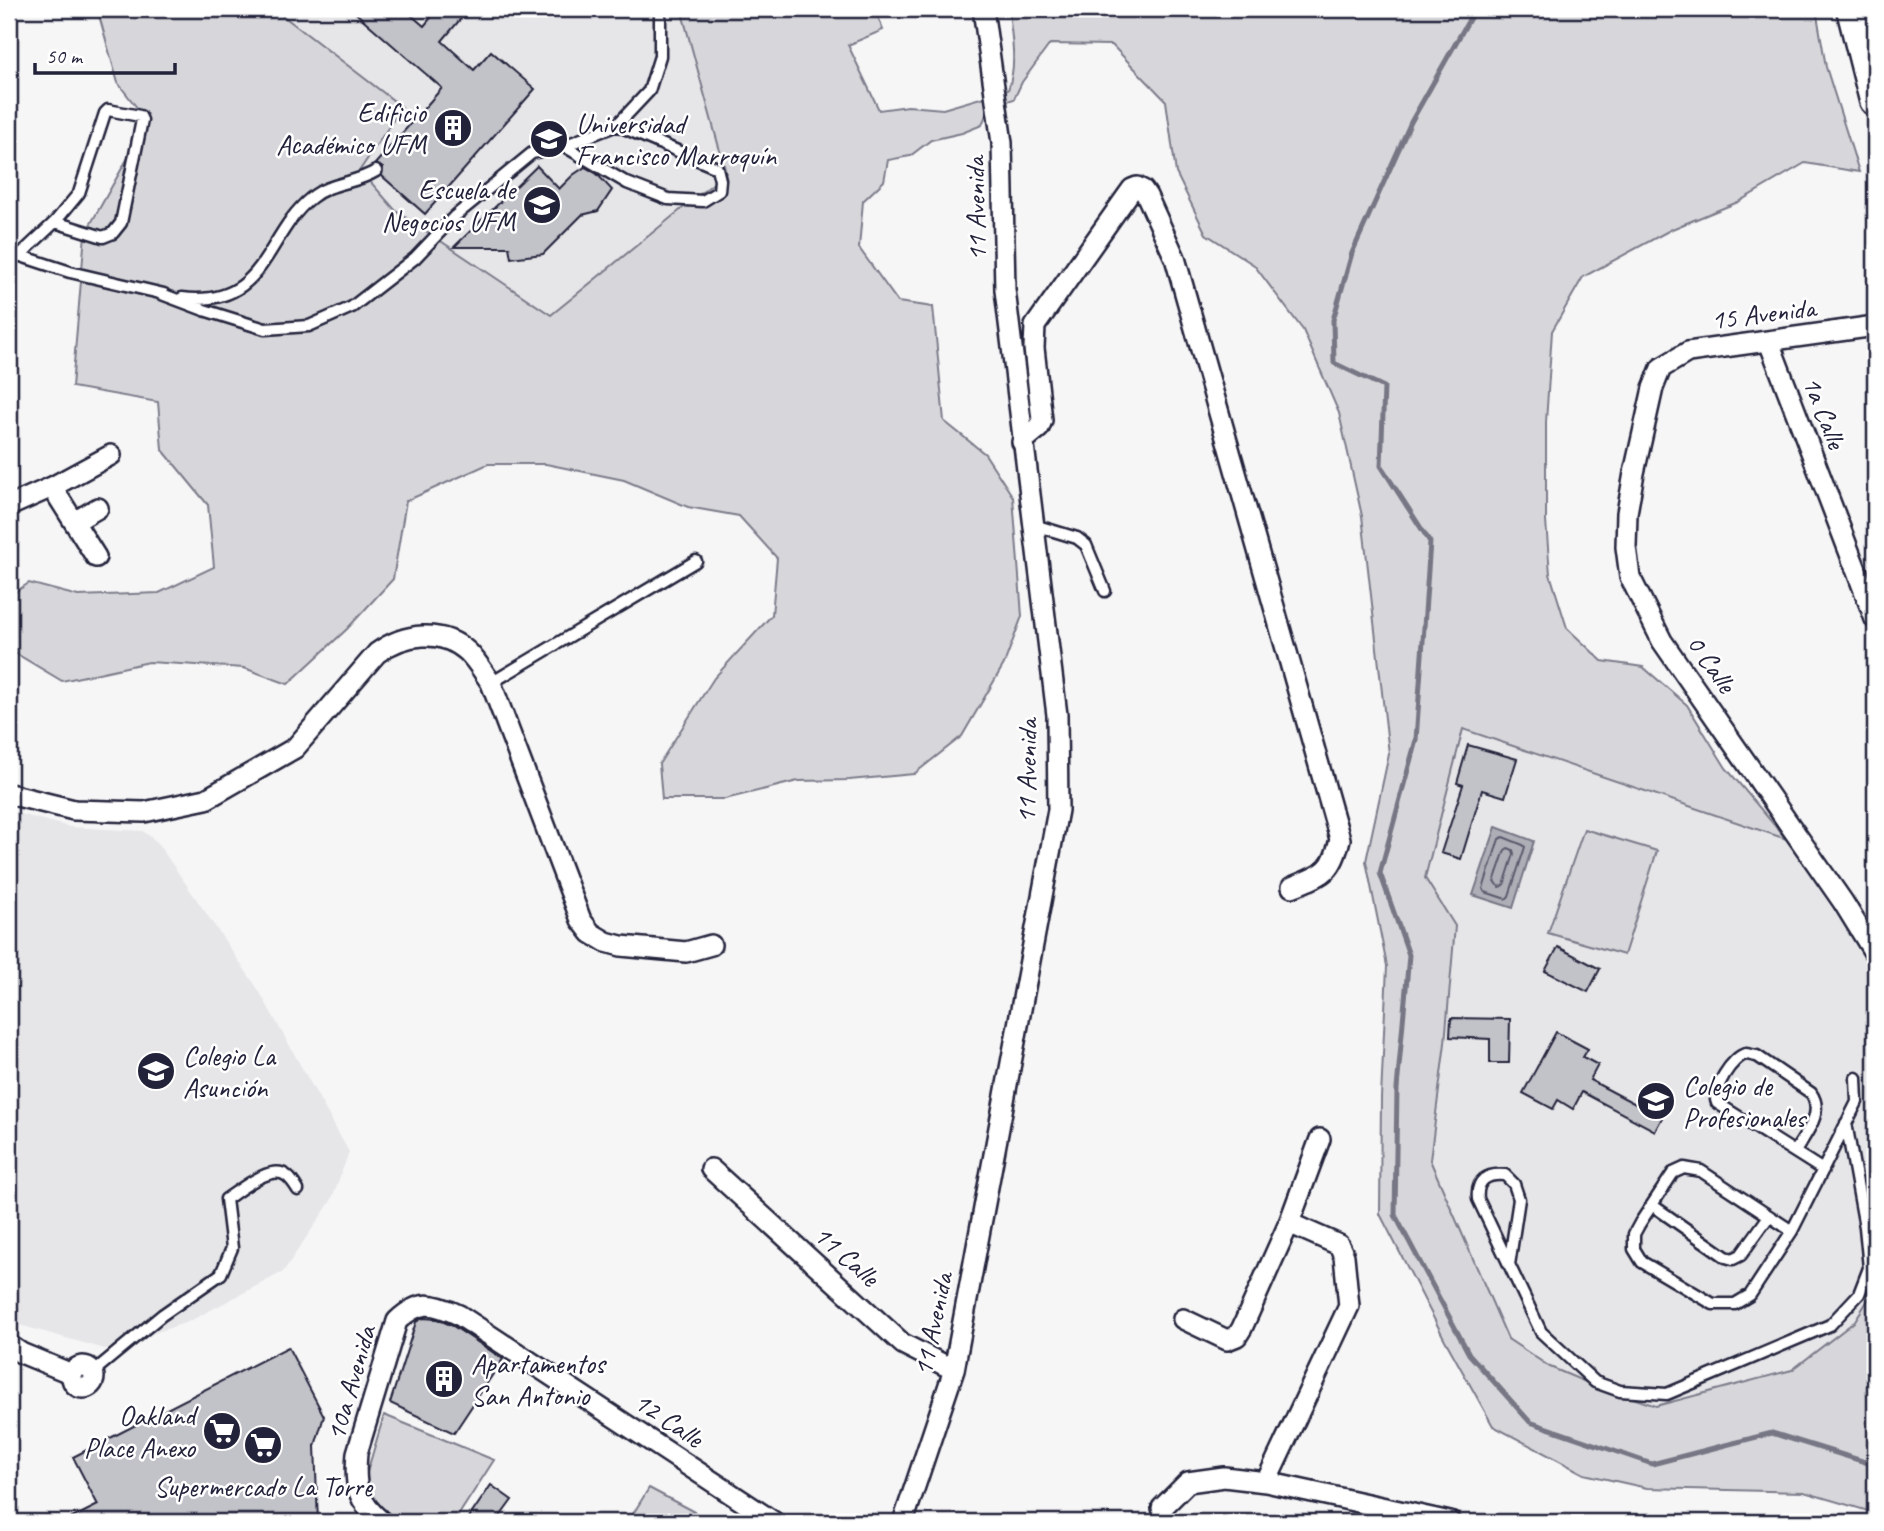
<svg xmlns="http://www.w3.org/2000/svg" width="1884" height="1531" viewBox="0 0 1884 1531" font-family="Caveat,sans-serif">
	<style>
		.built { fill: #e6e6e9 }
		.green { fill: #d7d7db; stroke: #7c7c8b; stroke-width: 2 }
		.water { fill: #aeaeb7; stroke: #767685; stroke-width: 2 }
		.lines { fill: none; stroke-linecap: round; stroke-linejoin: round }
		.shore { stroke: #5a5a6d; stroke-width: 2 }
		.stream { stroke: #767685; stroke-width: 5 }
		.building { fill: #c2c2c9; stroke: #22223b; stroke-width: 2 }
		.service-casing { stroke: #22223b; stroke-width: 15 }
		.minor-casing { stroke: #22223b; stroke-width: 24 }
		.primary-casing { stroke: #22223b; stroke-width: 35 }
		.service { stroke: #fff; stroke-width: 10 }
		.minor { stroke: #fff; stroke-width: 19 }
		.primary { stroke: #fff; stroke-width: 30 }
		.labels { text-anchor: middle; stroke-width: 5; stroke-linejoin: round; paint-order: stroke }
		.poi-label { font-size: 28px; fill: #22223b; stroke: #fff; text-anchor: start }
		.street-label { font-size: 28px; fill: #22223b; stroke: #fff }
	</style>
	<rect width="100%" height="100%" fill="#f6f6f7"/>
	<filter id="ink" filterUnits="userSpaceOnUse"><feTurbulence type="fractalNoise" baseFrequency=".0143" numOctaves="2"/><feDisplacementMap in="SourceGraphic" scale="14" xChannelSelector="R" yChannelSelector="G"/><feConvolveMatrix kernelMatrix="1 2 1 2 8 2 1 2 1" color-interpolation-filters="sRGB"/></filter>
	<g filter="url(#ink)">
		<path class="built" d="M274 9H681L726 173 551 315 396 211 360 170 402 107Z
			M1463 729 1786 839 1875 973V1288L1854 1322 1792 1370 1656 1406 1588 1383 1550 1367 1508 1339 1430 1160 1445 1043 1455 926 1425 879Z
			M9 811 70 827 143 831 157 842 258 989 349 1152 331 1201 283 1272 188 1322 105 1349 16 1324 9 1317Z"/>
		<path class="green" d="M101 9H274L402 107 360 170 396 211 551 315 726 173 681 9H875L883 30 848 45 879 110 908 106 943 109 1008 90C1018 62 1011 37 1009 9H1816L1826 67 1859 172 1805 163 1738 202 1672 229 1583 277 1552 331 1546 422V521L1550 574 1567 628 1602 661 1643 667 1687 705 1726 768 1786 839 1463 729 1425 878 1455 926 1445 1043 1430 1160 1508 1339 1550 1367 1588 1383 1656 1406 1792 1370 1854 1322 1875 1289V1513L1804 1492 1647 1488 1584 1474 1493 1426 1445 1340 1380 1214 1381 1098 1387 966 1366 861 1389 754 1362 516 1339 413 1303 330 1254 265 1206 234 1176 173 1166 101 1112 45 1050 44 1022 82 1014 99 989 107 982 125 962 133 931 140 910 156 888 160 884 181 863 201 859 248 898 302 933 307 944 421 985 454 1013 497 1022 616 1004 664 962 736 914 774 849 780 798 781 725 799H662L659 764 714 678 772 615 777 558 739 516 688 507 624 480 546 464H488L406 501 393 579 347 629 288 684 244 668 149 662 62 681 12 651 9 635V596L29 583 78 596 159 593 214 567 208 505 162 449 158 402 72 387 85 234 148 122 118 83 100 19Z
			M1584 829 1657 851 1624 955 1548 933Z
			M384 1415 494 1460 454 1522H387L371 1509 366 1476Z
			M649 1488 713 1522H628Z"/>
		<path class="water" d="M1496 827 1534 841 1513 908 1473 895Z"/>
		<g class="lines">
			<path class="shore" d="M1503 837 1523 845 1525 847 1509 896 1506 899 1485 892 1483 889 1499 839Z
				M1508 848 1513 850 1514 854 1504 885 1500 887 1494 882 1505 850Z"/>
			<path class="stream" d="M1475 9 1411 122 1352 253 1333 320 1334 363 1384 387 1381 466 1430 542 1416 740 1380 873 1409 955 1397 1089 1395 1215 1469 1354 1530 1422 1652 1464 1772 1433 1875 1465"/>
		</g>
		<path class="building" d="M351 9H404L424 26 438 9H469L442 41 474 70 491 51 535 89 425 214 382 176 383 168 375 164 442 88Z
			M537 166 559 189 573 175 585 167 597 174 612 190 598 211 582 215 543 254 511 258 509 247H454Z
			M1468 745 1517 759 1505 797 1482 790 1461 859 1441 853 1463 785 1457 783Z
			M1558 947 1600 969 1588 992 1545 971Z
			M1451 1018 1510 1019 1509 1063H1490V1039L1450 1037Z
			M1556 1032 1588 1049 1583 1057 1598 1065 1590 1080 1662 1118 1655 1131 1582 1092 1573 1109 1558 1100 1553 1109 1523 1093Z
			M423 1318 437 1319 453 1326 503 1359 454 1433 390 1403 416 1322Z
			M288 1347 324 1416 315 1446 318 1522H64L98 1505 73 1457Z
			M491 1485 512 1500 496 1522H466Z"/>
		<g class="lines">
			<defs>
				<path id="service" d="M564 146 627 183 668 199 703 201 719 191 720 180 717 168 617 125
					M9 252 70 272 164 294
					M19 256 55 222 79 193 105 113 108 110 140 116 142 120 121 223 113 233 103 237 55 222
					M159 293 204 310 265 329 309 326 352 307 415 258 455 216 532 153 564 146 617 125 649 91 660 56V9
					M182 298C267 308 264 236 311 198 330 182 355 184 376 171
					M1034 525 1077 538 1086 545 1105 591
					M491 683 696 561
					M1795 1152C1805 1134 1825 1113 1811 1093L1757 1056C1755 1056 1748 1054 1746 1054 1733 1056 1711 1090 1717 1103L1823 1170
					M1652 1205 1726 1257 1733 1259 1741 1255 1769 1216
					M1792 1231 1701 1171 1684 1168 1673 1173 1640 1223 1634 1234V1249L1642 1262 1713 1304H1735L1750 1295 1792 1231 1857 1102 1856 1078
					M1509 1265 1519 1199 1514 1184 1505 1175C1487 1173 1476 1180 1478 1199L1541 1332 1595 1382 1620 1391 1667 1394 1830 1325 1859 1294 1869 1268 1865 1227 1846 1123
					M93 1372 162 1315 221 1274 232 1248 226 1199C240 1190 272 1163 287 1176 291 1179 295 1185 298 1190"/>
				<path id="minor" d="M1875 326 1688 352 1661 368 1653 388 1634 473 1627 513 1626 547 1630 577 1662 641 1843 902 1875 954
					M1769 342 1875 619
					M1022 442 1039 428 1042 420 1034 348 1035 326 1127 196 1132 189 1137 187 1143 190 1147 196 1175 258 1340 839C1332 874 1323 874 1292 887
					M52 487 111 455
					M9 506 52 487 96 557
					M74 522 98 508
					M9 794 74 810 144 812 206 799 295 748 377 653C404 633 442 628 468 652 477 661 484 673 491 683L581 920 591 933 606 942 621 946 686 952 711 945
					M711 1169 903 1344 954 1370
					M1289 1223 1320 1139
					M1183 1319 1227 1340 1237 1336 1242 1328 1289 1223 1339 1245 1344 1256 1349 1306 1266 1482
					M9 1345 21 1353 72 1374
					M72 1377a11 11 0 1 1 22 0a11 11 0 1 1-22 0Z
					M1162 1508 1188 1482 1224 1477 1266 1482 1450 1522
					M382 1522C357 1501 354 1486 357 1453L397 1321C419 1300 432 1302 459 1315L774 1522
					M903 1522 954 1370 1058 810 1057 715 1005 290 1002 143 983 9"/>
				<path id="primary" d="M1852 9 1875 100"/>
			</defs>
			<use href="#service" class="service-casing"/>
			<use href="#minor" class="minor-casing"/>
			<use href="#primary" class="primary-casing"/>
			<use href="#service" class="service"/>
			<use href="#minor" class="minor"/>
			<use href="#primary" class="primary"/>
		</g>
	</g>
	<defs>
		<symbol id="building-disc" viewBox="-11 -11 22 22"><circle r="9.5" fill="#22223b" stroke="#fff"/><path d="M-4-6H4V6H1V3H-1V6H-4ZM-2.5-4.3h1.7v1.8h-1.7ZM.8-4.3h1.7v1.8H.8ZM-2.5-1h1.7V.8h-1.7ZM.8-1h1.7V.8H.8Z" fill="#fff"/></symbol>
		<symbol id="university-disc" viewBox="-11 -11 22 22"><circle r="9.5" fill="#22223b" stroke="#fff"/><path d="M0-5L7-2L0 1L-7-2ZM-4 1L0 2.5L4 1V4Q0 6-4 4Z" fill="#fff"/></symbol>
		<symbol id="school-disc" viewBox="-11 -11 22 22"><circle r="9.5" fill="#22223b" stroke="#fff"/><path d="M0-5L7-2L0 1L-7-2ZM-4 1L0 2.5L4 1V4Q0 6-4 4Z" fill="#fff"/></symbol>
		<symbol id="supermarket-disc" viewBox="-11 -11 22 22"><circle r="9.5" fill="#22223b" stroke="#fff"/><path d="M-6-5.5h2.5l.6 2H6L4.5 2H-2.5L-4.4-4H-6ZM-1.5 3.2a1.3 1.3 0 1 0 .1 0ZM3 3.2a1.3 1.3 0 1 0 .1 0Z" fill="#fff"/></symbol>
	</defs>
	<g fill-rule="evenodd">
		<use href="#building-disc" x="431" y="106" width="44" height="44"/>
		<use href="#university-disc" x="527" y="117" width="44" height="44"/>
		<use href="#university-disc" x="520" y="183" width="44" height="44"/>
		<use href="#school-disc" x="134" y="1049" width="44" height="44"/>
		<use href="#university-disc" x="1634" y="1079" width="44" height="44"/>
		<use href="#building-disc" x="422" y="1357" width="44" height="44"/>
		<use href="#supermarket-disc" x="200" y="1409" width="44" height="44"/>
		<use href="#supermarket-disc" x="241" y="1423" width="44" height="44"/>
	</g>
	<g class="labels">
		<g class="poi-label">
			<text x="426" y="122" text-anchor="end">Edificio<tspan x="426" dy="32">Académico UFM</tspan></text>
			<text x="576" y="133">Universidad<tspan x="576" dy="32">Francisco Marroquín</tspan></text>
			<text x="515" y="199" text-anchor="end">Escuela de<tspan x="515" dy="32">Negocios UFM</tspan></text>
			<text x="183" y="1065">Colegio La<tspan x="183" dy="32">Asunción</tspan></text>
			<text x="1683" y="1095">Colegio de<tspan x="1683" dy="32">Profesionales</tspan></text>
			<text x="471" y="1373">Apartamentos<tspan x="471" dy="32">San Antonio</tspan></text>
			<text x="195" y="1425" text-anchor="end">Oakland<tspan x="195" dy="32">Place Anexo</tspan></text>
			<text x="263" y="1496" text-anchor="middle">Supermercado La Torre</text>
		</g>
		<g class="street-label">
			<text transform="translate(975 209) rotate(-91)" y="10">11 Avenida</text>
			<text transform="translate(1763 313) rotate(-7)" y="10">15 Avenida</text>
			<text transform="translate(1825 412) rotate(69)" y="10">1a Calle</text>
			<text transform="translate(1712 663) rotate(55)" y="10">0 Calle</text>
			<text transform="translate(1026 771) rotate(-89)" y="10">11 Avenida</text>
			<text transform="translate(847 1255) rotate(42)" y="10">11 Calle</text>
			<text transform="translate(932 1324) rotate(-78)" y="10">11 Avenida</text>
			<text transform="translate(350 1383) rotate(-74)" y="10">10a Avenida</text>
			<text transform="translate(669 1419) rotate(34)" y="10">12 Calle</text>
		</g>
	</g>
	<rect width="1884" height="1531" fill="none" stroke="#fff" stroke-width="35"/>
	<rect x="18" y="18" width="1849" height="1496" fill="none" stroke="#22223b" stroke-width="2.5" filter="url(#ink)"/>
	<path d="M35 63v10h140v-10" fill="none" stroke="#22223b" stroke-width="3.5"/>
	<text x="46" y="63" font-size="21" fill="#22223b" stroke="#ffffff" stroke-width="5" paint-order="stroke">50 m</text>
</svg>
